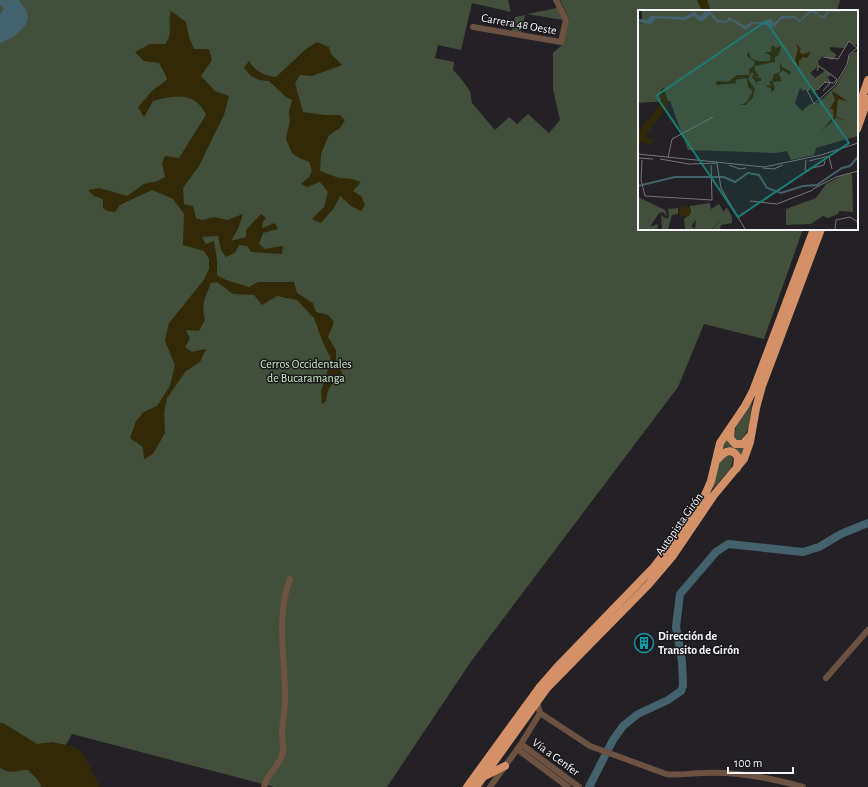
<svg xmlns="http://www.w3.org/2000/svg" width="868" height="787" viewBox="0 0 868 787" font-family="'Alegreya Sans',sans-serif">
	<style>
		.green { fill: #424f3b }
		.sand { fill: #312907 }
		.water { fill: #43626e }
		.lines { fill: none; stroke-linecap: round; stroke-linejoin: round }
		.river { stroke: #43626e; stroke-width: 8 }
		.minor { stroke: #6d5141; stroke-width: 6 }
		.highway { stroke: #d49067; stroke-width: 8 }
		.labels { text-anchor: middle; stroke-width: 3; stroke-linejoin: round; paint-order: stroke }
		.street-label { font-size: 12px; fill: #f5f4f7; stroke: #19181c }
		.park-label { font-size: 12px; fill: #c9e9ba; stroke: #19181c }
		.poi-label { font-size: 12px; font-weight: bold; fill: #f5f4f7; stroke: #19181c; text-anchor: start }
		.inset-river { fill: none; stroke: #43626e; stroke-width: 2 }
		.inset-road { fill: none; stroke: #77757a; stroke-width: 1 }
		.view { fill: #1a7c75; fill-opacity: 0.15; stroke: #1a7c75; stroke-width: 2 }
		.inset-edge { fill: none; stroke: #f5f4f7; stroke-width: 2 }
	</style>
	<rect width="100%" height="100%" fill="#232126"/>
	<path class="green" d="M0 0H508L511 12 472 3 461 50 438 45 435 58 454 62 453 70 460 77 470 91 472 103 495 130 509 117 517 124 528 114 549 133 560 120 553 89V53L563 44 569 19 560 0H840L837 11H639V229H803L764 339 704 324 678 387 472 660 387 787H274L72 734 42 787H0Z
		M557 8 563 20 527 14Z
		M525 15 521 33 512 31 515 17Z
		M752 401C750 414 751 435 738 441L734 437 736 427Z
		M728 434 730 445 733 447 747 444 741 458 730 448 726 447 720 453Z
		M727 454 733 458 731 468 712 490 720 458Z"/>
	<path class="sand" d="M697 0H707L711 11H702Z
		M171 11 186 22 189 37 194 49H209L212 60 201 76 215 91 229 96 224 115 214 135 199 166 183 188 184 204 193 206 196 218 202 220 214 217 227 220 243 214 238 229 231 241 246 237V230L261 214 266 218 263 222 262 228 275 223 278 229 263 233 259 244 265 249 283 246 282 254 251 252 247 246 239 245 235 253 226 257 221 250 218 236 202 237 206 244 214 241 217 260V275L226 280 249 287 258 282H294L297 293 313 303 316 312 328 315 334 322 328 337 336 350V360L344 378C330 382 328 388 326 401L322 404 321 391 326 377 331 359 324 345 314 318 297 300 277 296 262 305 254 295 233 294 217 282 211 283C205 299 201 302 205 320L199 331 186 330 190 339 185 347 192 352 206 349 200 362 186 371 167 398 164 413 165 433 153 454 144 459 143 447 130 438 136 421 144 412 157 406 170 386 175 365 165 341 169 323 203 281 209 269V259L204 251 183 245 184 214 173 199 152 190 120 205 115 212 107 211 103 208V199L94 196 88 190 99 188 127 196 144 184 157 181 165 177 162 163 165 156 179 158 206 115C196 91 174 95 153 101L144 117 138 107 153 90 163 83 167 79 165 74 159 63 144 61 135 52 150 44H165C174 33 167 25 171 11Z
		M317 42 329 47 331 54 342 65 312 76 300 75 295 83 303 112 324 115H340L345 120 340 128 329 135 321 154 320 171 339 178 352 179 361 182 353 191 361 196 365 205 361 211 351 206 340 196 334 208 321 223 312 219 324 207 328 192 320 182 307 187 301 184 309 177 312 171 309 162 299 158 292 153 286 139 290 120 289 112 292 100 286 97 269 81 259 80 251 76 244 68 249 61C255 71 264 76 276 77L306 49Z
		M0 723H3L37 744 52 742 76 747 84 755 100 787H42L37 779 28 770C16 770 13 775 0 768Z"/>
	<path class="water" d="M0 0H19C20 4 26 8 27 13 32 27 11 39 0 43V14L4 8 0 5Z"/>
	<g class="lines">
		<path class="river" d="M589 787 613 740 623 726 638 714 668 700 681 691 683 686 682 661 676 627 680 594 716 552 728 544 803 552 819 547 841 534 868 523"/>
		<path class="minor" d="M473 27 561 42 566 20 556 0
			M826 678 868 630
			M540 713 590 746 666 774C678 776 690 773 703 773 737 771 771 778 803 787
			M521 744 579 787
			M517 749 568 787
			M264 787C266 775 280 766 283 752 284 746 282 740 282 734 282 723 285 712 285 701 286 662 275 616 290 579
			M490 787 521 744 540 713 537 702"/>
		<path class="highway" d="M857 112 868 80
			M857 129 868 99
			M731 427 730 438 735 444H743L750 436
			M717 460C723 453 730 446 738 457L737 468
			M485 776 505 766
			M467 787 539 688 560 664 654 567 681 532 705 495 711 481 720 443 745 406 753 391 814 229
			M476 787 547 688 649 584 672 557 714 495 744 459 750 442 756 408 762 386 821 229"/>
	</g>
	<defs>
		<symbol id="building-ring" viewBox="-11 -11 22 22"><circle r="9.5" fill="#19181c" stroke="#0f9aa8" stroke-width="1.5"/><path d="M-4-6H4V6H1V3H-1V6H-4ZM-2.5-4.3h1.7v1.8h-1.7ZM.8-4.3h1.7v1.8H.8ZM-2.5-1h1.7V.8h-1.7ZM.8-1h1.7V.8H.8Z" fill="#0f9aa8"/></symbol>
	</defs>
	<g fill-rule="evenodd">
		<use href="#building-ring" x="633" y="632" width="22" height="22"/>
	</g>
	<g class="labels">
		<g class="street-label">
			<text transform="translate(519 24) rotate(10)" y="4">Carrera 48 Oeste</text>
			<text transform="translate(679 524) rotate(-55)" y="4">Autopista Girón</text>
			<text transform="translate(556 757) rotate(36)" y="4">Vía a Cenfer</text>
		</g>
		<g class="park-label">
			<text x="306" y="368">Cerros Occidentales<tspan x="306" dy="14">de Bucaramanga</tspan></text>
		</g>
		<g class="poi-label">
			<text x="658" y="640">Dirección de<tspan x="658" dy="14">Transito de Girón</tspan></text>
		</g>
	</g>
	<g transform="translate(638 10)">
		<rect width="220" height="220" fill="#232126"/>
		<path d="M4 1H220V34L217 35 211 31 206 38 192 37V40L199 45 194 50 185 46 180 51 181 56 172 63 177 68 187 61 193 65 188 68 190 72H186L175 84 173 78 165 81 162 78 157 93 164 101 172 94 180 93 198 76 210 55 211 47 215 42H220V126L178 138 176 145 153 150 149 141 138 143 50 140 32 91 0 93V12L4 14ZM207 164H214L215 202 201 201 200 204 190 208 185 206 173 214 148 215V199L178 188 188 174ZM0 187 27 200 29 207 25 202 21 203 12 217 20 214 19 219H0ZM72 193 73 199 81 194 86 202 88 198 90 199 94 207V213L83 215 82 219H75L85 209 74 219H57L58 210 53 216 57 219H47L46 209 52 204V196ZM40 198V204L34 205 30 219H24L23 205 28 209 31 207 30 199Z" fill="#424f3b"/>
		<path d="M158 34 163 39 161 41 164 44 173 42 169 48 165 47 161 51V57L157 50 160 39ZM134 35 138 38 143 36 141 45 137 47V52L117 56V60L121 66 117 67 123 68V71H119L120 75 114 67 116 64 114 62 110 69 117 79 115 87 108 95H102L109 92 115 81 110 77 109 68 97 70 99 73 78 75 79 71 90 72 99 65H112L111 60 117 54 116 51 109 46 110 41 113 48 119 51H132V45L126 42H133ZM142 52 144 57 153 62 152 65 145 60 141 64 144 71 135 72 137 79 133 82V78L127 76 133 75 131 71H134L136 64 142 62ZM25 77 31 94 7 127 15 129V133L13 135 5 132 0 134V122L18 100 23 90 21 84ZM194 81 209 91 200 89 198 107 211 111 198 108 183 122 196 106 195 99H192L197 90ZM41 201a6 6 0 1 1 12 0a6 6 0 1 1-12 0Z" fill="#312907"/>
		<path d="M56 1 62 7 67 1H72L80 10 88 11 91 7 107 16 114 12H128L132 8 136 13 144 6H157L162 10 171 1H178L183 6 173 2 162 12 156 8 143 9 137 17 116 13 108 20 93 10 88 13 79 12 72 5 63 12 56 6 47 10 19 8 12 14 0 12V9L9 10 13 6 47 7Z" fill="#43626e"/>
		<path class="inset-river" d="M181 6 186 7 191 1H203M0 176 37 167H86L97 172 110 163 121 165 129 178 143 183 165 176 179 175 204 158 212 156 220 147"/>
		<path class="inset-road" d="M185 47 200 49 211 31 219 38M179 61 181 56 199 69M172 79 169 80 176 94 197 75 209 55 211 45 220 37M179 80 187 72 196 73 199 69M185 81 192 73 189 68M0 144 126 157 183 145 220 133M0 148 15 149M30 148 34 129 75 107M22 149 51 154 80 153M4 150 3 170 7 186 74 190M168 150 167 160 171 161M171 151 191 146 194 159M79 154 83 178 107 219M73 155 74 190M91 155 102 159 108 158M125 158 136 159 145 155M171 159 186 155 187 151M175 179 198 167 220 161M112 191 139 194 175 180M197 219 198 210 212 207 220 212"/>
		<path class="view" d="M128 11 211 133 100 207 18 86Z"/>
		<rect width="220" height="220" class="inset-edge"/>
	</g>
	<path d="M728 767v6h65v-6" fill="none" stroke="#f5f4f7" stroke-width="2"/>
	<text x="734" y="767" font-size="12" fill="#f5f4f7" stroke="#19181c" stroke-width="3" paint-order="stroke">100 m</text>
</svg>
